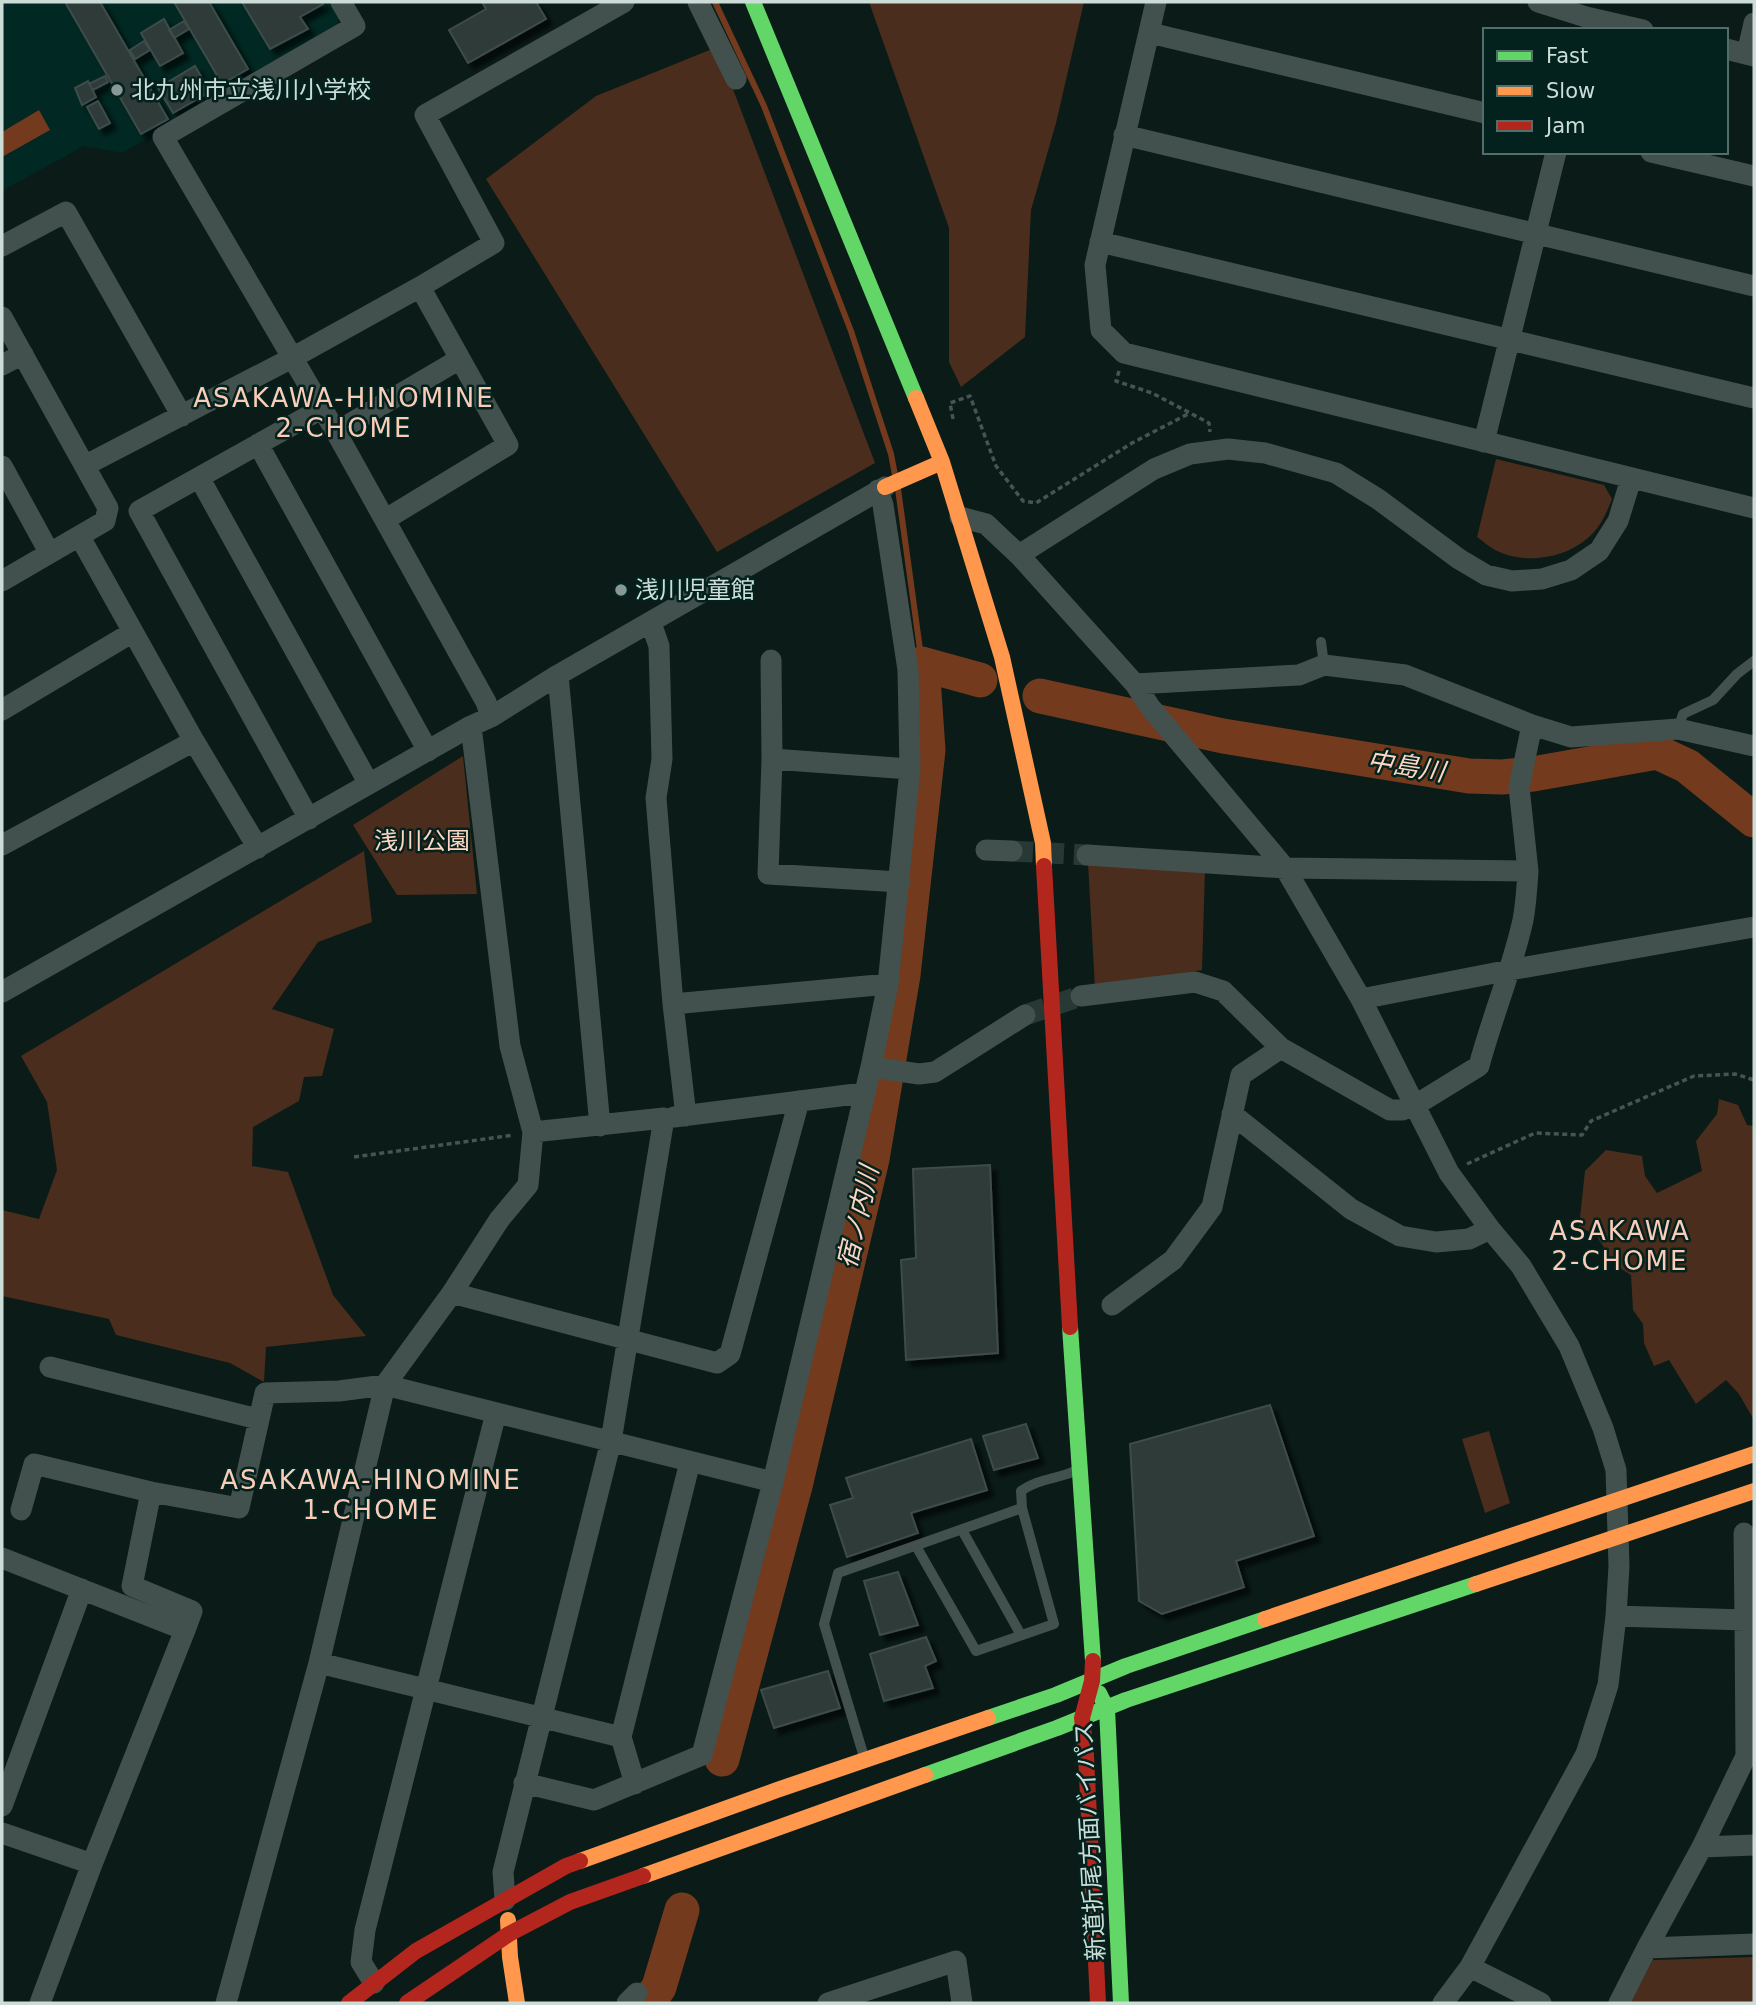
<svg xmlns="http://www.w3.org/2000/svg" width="1756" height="2005" viewBox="0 0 1756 2005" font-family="'DejaVu Sans','Noto Sans JP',sans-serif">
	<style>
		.built { fill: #012822 }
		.green { fill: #4b2d1d }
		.water { fill: #743a1d }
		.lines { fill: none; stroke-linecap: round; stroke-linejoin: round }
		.stream { stroke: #743a1d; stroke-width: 6 }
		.river { stroke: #743a1d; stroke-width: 35 }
		.building { fill: #2e3b39; stroke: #3e4c4a; stroke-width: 2; filter: url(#shadow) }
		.street-tunnel { stroke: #273835; stroke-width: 21; stroke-dasharray: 21 10; stroke-linecap: butt }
		.path { stroke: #485451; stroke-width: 3.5; stroke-dasharray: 5 3.5; stroke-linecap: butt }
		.lane { stroke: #42514d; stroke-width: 10 }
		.street { stroke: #42514d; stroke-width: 21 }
		.fast { stroke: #63d668; stroke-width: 16 }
		.slow { stroke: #ff974d; stroke-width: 16 }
		.jam { stroke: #b3261e; stroke-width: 16 }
		.poi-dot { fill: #889995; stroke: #03221d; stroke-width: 2.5 }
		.labels { text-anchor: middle; stroke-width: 5; stroke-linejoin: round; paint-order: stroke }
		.poi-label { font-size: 24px; fill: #ccddd8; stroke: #03221d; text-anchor: start }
		.park-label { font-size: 24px; fill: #fed5c3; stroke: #03221d }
		.street-label { font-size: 24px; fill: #ccddd8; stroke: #03221d }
		.neighbourhood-label { font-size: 26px; letter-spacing: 2px; fill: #fbccb8; stroke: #03221d }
		.water-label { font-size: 26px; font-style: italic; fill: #ffd6c4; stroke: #03221d }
	</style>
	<defs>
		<filter id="shadow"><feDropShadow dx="6" dy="6" stdDeviation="2" flood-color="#0009"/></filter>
	</defs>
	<rect width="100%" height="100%" fill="#0a1b18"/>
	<path class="built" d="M2 2H334L341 14 332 34 122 153 84 146 2 191Z"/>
	<path class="green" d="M869 2H1084L1056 123 1031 210 1025 337 961 387 949 362V228Z
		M717 47 875 463 717 552 486 179 596 96Z
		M1496 459 1604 485 1612 499C1607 511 1602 524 1593 533 1570 558 1526 566 1495 550 1489 547 1483 541 1477 537Z
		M463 756 477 894 397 895 353 825Z
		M364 851 372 922 318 942 272 1009 334 1029 322 1076 304 1077 299 1101 253 1127 252 1166 288 1172 333 1295 366 1336 266 1347 264 1382 230 1363 116 1335 109 1319 2 1296V1210L39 1219 57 1170 47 1102 21 1056Z
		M1088 863 1205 870 1202 970 1095 988Z
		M1719 1099 1738 1105 1747 1125 1754 1126V1420L1739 1394 1726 1380 1696 1404 1669 1360 1654 1366 1644 1343 1643 1324 1633 1310 1631 1275 1615 1265 1596 1235 1579 1227 1585 1171 1606 1150 1642 1156 1645 1176 1657 1193 1702 1171 1696 1141 1717 1114Z
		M1489 1431 1510 1503 1485 1513 1462 1439Z
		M1754 1957V2003H1630L1653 1960Z"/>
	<path class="water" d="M39 110 50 130 2 157V132Z"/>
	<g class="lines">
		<path class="stream" d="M715 2 764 106 851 331 891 454 895 475
			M898 489 922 664"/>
		<path class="river" d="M1040 696 1223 736 1469 776 1502 777 1533 774 1657 752 1687 766 1754 820
			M722 1759 795 1486 872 1159 903 975 928 750 922 664 980 680
			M648 2003 659 1987 682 1910"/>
	</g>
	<path class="building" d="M65 2H100L168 119 141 134Z
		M174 2H209L248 69 222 84Z
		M242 2H322L323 4 300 17 308 29 270 49Z
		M482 2H536L546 19 468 63 449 30 486 9Z
		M164 19 183 53 160 66 141 33Z
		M184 21 189 29 174 38 169 30Z
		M144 41 150 50 135 59 130 50Z
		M195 66 210 92 173 113 158 88Z
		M105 76 108 82 93 90 89 84Z
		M88 81 96 97 82 105 75 88Z
		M98 101 110 123 99 129 87 107Z
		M990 1165 998 1353 906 1360 901 1260 916 1258 913 1169Z
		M1270 1405 1314 1536 1236 1561 1244 1587 1162 1614 1139 1601 1130 1444Z
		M1026 1424 1038 1458 994 1470 983 1436Z
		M971 1439 987 1490 911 1513 918 1533 847 1557 830 1505 853 1498 846 1478Z
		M898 1572 918 1625 880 1635 864 1581Z
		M926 1637 936 1661 925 1666 933 1688 884 1701 870 1654Z
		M828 1671 840 1708 774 1728 761 1690Z"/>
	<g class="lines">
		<path class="street-tunnel" d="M1012 851 1087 855
			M1025 1015 1081 996"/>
		<path class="path" d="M1119 371 1116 381 1152 393 1209 423 1210 432
			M953 419 950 403 970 396 996 466 1023 501 1036 503 1132 443 1190 413
			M354 1157 514 1135
			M1467 1164 1535 1133 1582 1135 1591 1121 1694 1076 1735 1074 1754 1080"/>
		<path class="lane" d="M1321 642 1324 665
			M1678 729 1683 714 1713 700 1737 674 1754 661
			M962 1530 1021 1635
			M916 1546 976 1651 1054 1624 1022 1508
			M864 1757 824 1624 838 1573 1022 1508 1021 1491C1037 1479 1057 1479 1075 1471"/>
		<path class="street" d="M341 2 355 26 163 137 336 432 486 702 491 717
			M698 2 736 79
			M1156 2 1095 265 1101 330 1124 353 1754 508
			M1538 2 1586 17 1643 30
			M1150 33 1485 113
			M1726 49 1754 56
			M1747 54 1754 23
			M1124 135 1754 286
			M1651 152 1754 176
			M1100 242 1754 398
			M2 246 66 212 182 416
			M420 287 494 243 425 115 624 2
			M2 317 108 508 105 521 2 581
			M2 365 23 354
			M336 432 458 360
			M1484 442 1556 152
			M258 444 428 751
			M86 465 292 358 420 287 508 445 386 519
			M2 466 49 552
			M200 479 369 784
			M960 517 986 524 1019 555 1135 684 1150 707 1285 868 1361 999 1449 1173 1490 1229 1521 1266 1569 1346 1603 1428 1616 1470 1619 1566 1616 1616 1608 1685 1586 1754 1470 1967 1443 2003
			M80 537 194 741 258 848
			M1019 555 1154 469 1190 454 1228 449 1265 453 1336 473 1378 499 1459 559 1486 575 1512 581 1542 579 1571 570 1599 551 1618 521 1631 479
			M651 623 659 646 662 759 656 798 673 1004 686 1116
			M771 660 772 759 768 874 900 882
			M558 675 600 1126
			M2 710 133 632
			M1532 725 1571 737 1678 729 1754 746
			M772 759 910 769
			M309 819 139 511 321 409
			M2 845 194 741
			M986 850 1012 851
			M1087 855 1285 868 1528 871 1519 787 1532 725 1405 675 1324 665 1299 675 1135 684
			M2 992 471 726 491 717 558 675 885 487
			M1081 996 1195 982 1223 991 1281 1048 1390 1110H1402L1414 1106 1479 1066C1492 1017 1512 970 1523 920 1526 904 1527 887 1528 871
			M1361 999 1510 970 1754 927
			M673 1004 888 984
			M871 1067 919 1074 935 1072 1025 1015
			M1232 1114 1351 1209 1400 1236 1436 1242 1469 1239 1490 1229
			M674 1117 863 1093
			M452 1293 717 1363 730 1354 799 1101
			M1112 1305 1173 1260 1212 1207 1241 1075 1281 1048
			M50 1367 258 1419
			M21 1510 34 1464 151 1492
			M1744 1533 1745 1620
			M2 1558 185 1630 92 1864 2 1833
			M1616 1616 1745 1620 1746 1756 1702 1847 1647 1948 1619 2003
			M185 1630 192 1611 132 1586 151 1492 239 1508 265 1393 339 1391 385 1385 773 1482
			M319 1663 621 1737
			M524 1783 594 1800 702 1755 773 1482 871 1067 888 984 910 769 908 670 883 505 878 490
			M635 1784 621 1737 690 1462
			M2 1806 82 1589
			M1702 1847 1754 1845
			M505 1900 503 1872 611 1441 664 1118 533 1132
			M1647 1948 1754 1944
			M1470 1967 1541 2003
			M374 1983 361 1962 365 1930 496 1413
			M40 2003 92 1864
			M226 2003 319 1663 385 1385 452 1293 499 1220 528 1185 533 1132 510 1046 471 726
			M627 2003 637 1993
			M828 2003 956 1961 962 2003"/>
		<path class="fast" d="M753 2 916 398
			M1070 1327 1093 1661
			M1099 1693 1107 1709 1121 2003
			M988 1718 1056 1695 1126 1666 1265 1619
			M925 1775 1057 1728 1126 1700 1476 1584"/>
		<path class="slow" d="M916 398 942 462 1002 657 1043 843 1044 866
			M885 487 942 462
			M1476 1584 1754 1491
			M1265 1619 1754 1454
			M580 1861 777 1790 988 1718
			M643 1876 925 1775
			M508 1920 510 1957 517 2003"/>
		<path class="jam" d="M1044 866 1070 1327
			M1093 1661 1092 1681 1082 1718 1086 1755 1098 2003
			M349 2003 416 1951 566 1866 580 1861
			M407 2003 509 1934 570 1902 643 1876"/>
	</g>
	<g class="poi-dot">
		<circle cx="117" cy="90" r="7"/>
		<circle cx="621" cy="590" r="7"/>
	</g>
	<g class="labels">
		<g class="poi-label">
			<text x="131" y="98">北九州市立浅川小学校</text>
			<text x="635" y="598">浅川児童館</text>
		</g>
		<g class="park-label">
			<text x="422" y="849">浅川公園</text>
		</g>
		<g class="street-label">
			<text transform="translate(1090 1841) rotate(-93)" y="8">新道折尾方面バイパス</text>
		</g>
		<g class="neighbourhood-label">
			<text x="344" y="407">ASAKAWA-HINOMINE<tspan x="344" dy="30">2-CHOME</tspan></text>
			<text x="1620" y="1240">ASAKAWA<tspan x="1620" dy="30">2-CHOME</tspan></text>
			<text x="371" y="1489">ASAKAWA-HINOMINE<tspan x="371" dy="30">1-CHOME</tspan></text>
		</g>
		<g class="water-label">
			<text transform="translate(1406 766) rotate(9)" y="9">中島川</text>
			<text transform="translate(858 1217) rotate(-77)" y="9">宿ノ内川</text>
		</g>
	</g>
	<rect width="1756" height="2005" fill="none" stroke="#ccddd8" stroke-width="7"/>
	<rect x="1483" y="28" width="245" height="126" fill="#03221d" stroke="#536d68" stroke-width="2"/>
	<rect x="1497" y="51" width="35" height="10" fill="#63d668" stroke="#536d68" stroke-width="2"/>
	<text x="1546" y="63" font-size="21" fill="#ccddd8">Fast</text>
	<rect x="1497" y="86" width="35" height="10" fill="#ff974d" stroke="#536d68" stroke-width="2"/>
	<text x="1546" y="98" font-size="21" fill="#ccddd8">Slow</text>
	<rect x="1497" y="121" width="35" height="10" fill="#b3261e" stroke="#536d68" stroke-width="2"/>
	<text x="1546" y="133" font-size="21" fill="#ccddd8">Jam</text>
</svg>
